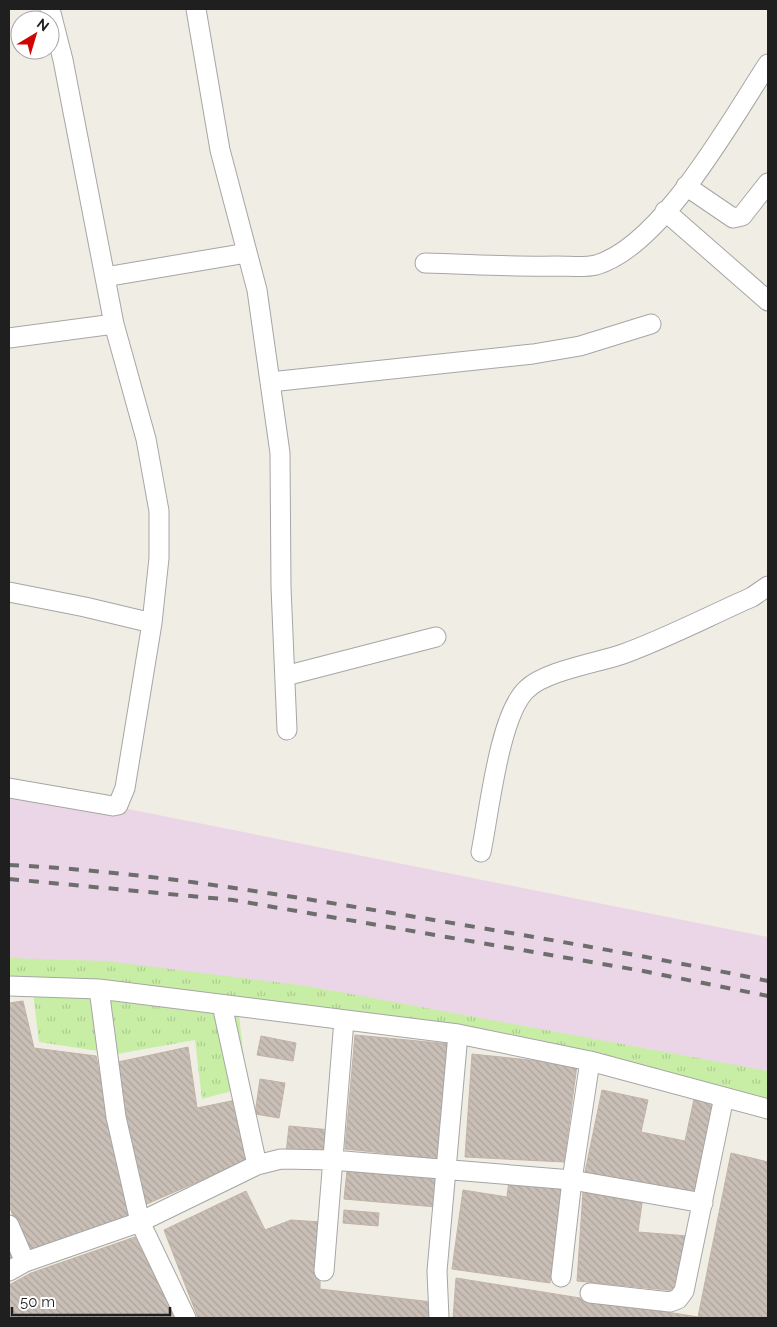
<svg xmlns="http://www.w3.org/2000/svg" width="777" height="1327" viewBox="0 0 777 1327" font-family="Raleway,sans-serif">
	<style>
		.railway { fill: #ead6e6 }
		.grass { fill: url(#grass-tufts) }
		.building { fill: url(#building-back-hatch); stroke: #c3b3a5 }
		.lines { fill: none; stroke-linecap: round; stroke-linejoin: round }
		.street-casing { stroke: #a6a6a6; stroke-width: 21 }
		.street { stroke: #fff; stroke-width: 19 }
		.rail { stroke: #6d6d6d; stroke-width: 4; stroke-dasharray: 10 10; stroke-linecap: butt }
	</style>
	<defs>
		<pattern id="grass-tufts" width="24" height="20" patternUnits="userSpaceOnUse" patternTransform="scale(1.25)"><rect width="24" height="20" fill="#c8eea6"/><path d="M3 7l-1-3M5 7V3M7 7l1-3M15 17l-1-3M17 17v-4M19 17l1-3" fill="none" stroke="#abcc8e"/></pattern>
		<pattern id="building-back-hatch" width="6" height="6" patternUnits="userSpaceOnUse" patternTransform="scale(1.25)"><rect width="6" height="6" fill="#c9bfb7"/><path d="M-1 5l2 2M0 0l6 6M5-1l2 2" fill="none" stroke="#aca49d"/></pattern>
	</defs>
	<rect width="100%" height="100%" fill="#f0ede4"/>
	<path class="railway" d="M9 795 88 801 768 937V1071L9 960Z"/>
	<path class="grass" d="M9 958 106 961 307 986 768 1071V1114L599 1070 448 1038 239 1015 247 1087 202 1099 195 1040 117 1054 39 1042 33 993 9 994Z"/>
	<path class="building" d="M23 1001 34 1048 96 1056 129 1216 29 1253 9 1206V1003Z
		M355 1035 450 1044 440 1159 345 1149Z
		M261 1036 296 1043 293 1061 257 1055Z
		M188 1047 197 1108 236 1100 250 1159 140 1207 118 1062Z
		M472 1054 577 1065 564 1162 465 1157Z
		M260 1079 285 1083 279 1118 255 1114Z
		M602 1090 648 1100 641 1132 685 1141 694 1099 715 1104 696 1196 585 1172Z
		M289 1126 331 1130 328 1157 286 1153Z
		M731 1153 768 1162V1318H453L456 1278 698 1317Z
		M347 1171 438 1179 436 1207 344 1199Z
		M509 1180 564 1188 550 1283 452 1269 463 1190 507 1197Z
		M246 1191 265 1230 291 1220 321 1222 320 1289 432 1302 433 1318H198L164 1230Z
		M583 1192 642 1203 638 1232 688 1236 677 1291 577 1281Z
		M344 1210 379 1213 378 1226 343 1223Z
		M135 1237 176 1318H9V1285L31 1273Z
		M9 1244 14 1257 9 1260Z"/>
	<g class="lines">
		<defs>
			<path id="street" d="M196 9 220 150 257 290 280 453 281 587 287 730
				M686 186 733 218 742 216 768 183
				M665 211 768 301
				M425 263C469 264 514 267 558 266 570 266 584 268 596 265 662 246 731 120 768 64
				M105 277 247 253
				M9 338 114 324
				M270 382 533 354 580 346 651 324
				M9 592 85 607 152 623
				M285 676 436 637
				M9 788 113 806 118 805 125 788 152 623 159 558V511L146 439 114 324 63 60 50 9
				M481 852C489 814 499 714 527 689 545 671 597 663 623 654 667 638 709 616 752 597L768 586
				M9 986 99 989 458 1034 590 1061 768 1109
				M99 989 116 1117 140 1222 186 1318
				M222 1005 257 1165
				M9 1225 25 1262
				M9 1271 25 1262 140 1222 257 1165 281 1159 332 1160 572 1180 703 1203
				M324 1271 344 1020
				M561 1277 572 1180 590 1061
				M590 1293 670 1302 678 1299 684 1291 724 1097
				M439 1318 437 1271 458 1034"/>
		</defs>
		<use href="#street" class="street-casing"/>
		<use href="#street" class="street"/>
		<path class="rail" d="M9 865C138 871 265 892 392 913 518 934 643 955 768 981
			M9 879 233 900 643 971 768 996"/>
	</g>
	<rect width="777" height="1327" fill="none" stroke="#1f1f1f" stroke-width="20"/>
	<g transform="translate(35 35) rotate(38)"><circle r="24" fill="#ffffff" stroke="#a5a5a5"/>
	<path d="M0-4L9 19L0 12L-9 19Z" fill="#ce0500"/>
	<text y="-8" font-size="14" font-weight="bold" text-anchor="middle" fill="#1f1f1f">N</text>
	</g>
	<path d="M12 1307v8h158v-8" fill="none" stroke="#1f1f1f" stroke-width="2.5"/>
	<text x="20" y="1307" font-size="15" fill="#1f1f1f" stroke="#ffffff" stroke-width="4" paint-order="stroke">50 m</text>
</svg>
